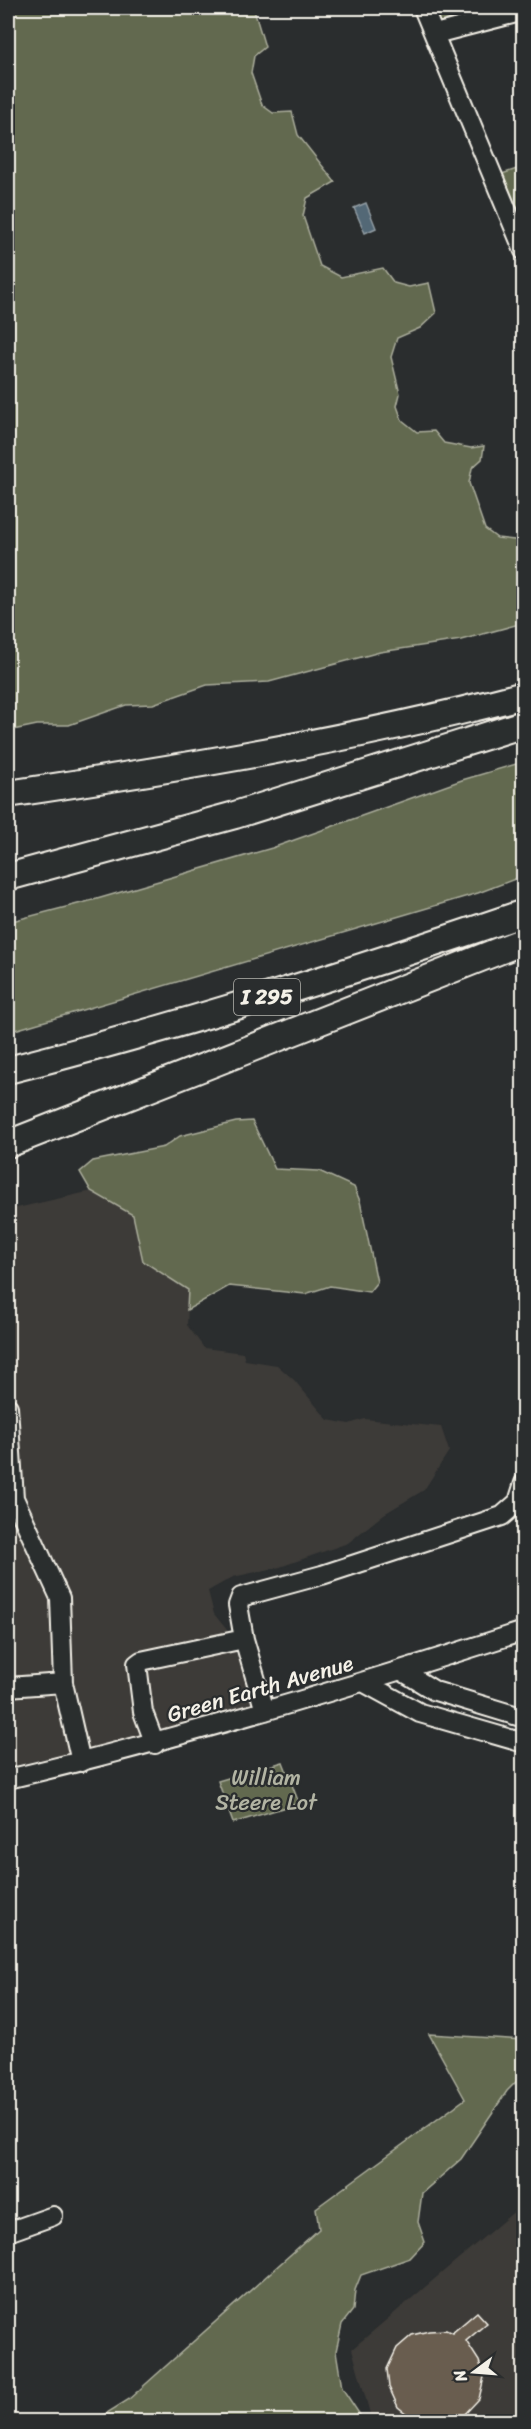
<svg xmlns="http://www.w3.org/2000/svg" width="531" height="2429" viewBox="0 0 531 2429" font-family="Sriracha,sans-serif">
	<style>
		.built { fill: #3d3b38 }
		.green { fill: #62694f; stroke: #abad9c; stroke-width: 1.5 }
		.water { fill: #536776; stroke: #939ea4; stroke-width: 1.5 }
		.building { fill: #695d50; stroke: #f4f1e8; stroke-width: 1.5 }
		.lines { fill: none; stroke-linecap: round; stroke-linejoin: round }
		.minor-casing { stroke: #f4f1e8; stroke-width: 22 }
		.highway-casing { stroke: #f4f1e8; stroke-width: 30 }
		.minor { stroke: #2a2d2e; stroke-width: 18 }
		.highway { stroke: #2a2d2e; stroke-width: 26 }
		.labels { text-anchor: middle; stroke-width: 4.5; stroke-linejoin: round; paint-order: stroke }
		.shield { fill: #2a2d2e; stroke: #b7b6b0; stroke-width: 1.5 }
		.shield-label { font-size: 21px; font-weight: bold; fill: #f4f1e8 }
		.street-label { font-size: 22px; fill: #f4f1e8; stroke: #2a2d2e }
		.park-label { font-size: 22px; fill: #b2b4a3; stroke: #2a2d2e }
	</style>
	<rect width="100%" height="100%" fill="#2a2d2e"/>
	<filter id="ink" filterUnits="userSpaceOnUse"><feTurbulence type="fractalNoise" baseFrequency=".0167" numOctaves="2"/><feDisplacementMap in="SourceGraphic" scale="12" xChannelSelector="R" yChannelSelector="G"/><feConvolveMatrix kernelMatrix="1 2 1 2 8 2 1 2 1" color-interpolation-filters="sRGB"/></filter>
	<g filter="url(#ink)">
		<path class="built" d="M92 1191 133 1215 143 1261 189 1290 187 1325 204 1348 243 1353 245 1360 277 1365 294 1380 328 1420 349 1424 365 1419 441 1427 449 1451 424 1490 384 1514 348 1543 280 1567 233 1577 208 1591 214 1614 227 1630 259 1710 8 1767V1210Z
			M523 2204V2421H372L352 2349Z"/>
		<path class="green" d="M8 8H237L246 10H254L265 47 254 56 251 73 262 105 273 113 292 112 298 135 335 182 307 198 303 216 320 266 341 277 383 268 394 283 409 287 429 283 436 313 420 328 397 338 391 357 400 394 397 406 402 420 417 432 434 431 444 443 471 448 484 446 482 459 472 468 469 483 485 529 497 538 523 541V623L461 640 380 652 269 682 207 685 153 704 126 705 69 725H37L8 731Z
			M421 8H523L435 33Z
			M523 167V237L496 176Z
			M523 762V876L478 893 8 1032V922L97 899 272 848 462 780Z
			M252 1121 275 1169 319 1171 354 1187 360 1201 377 1282 369 1292 330 1286 305 1294 229 1286 187 1310 188 1290 143 1261 133 1215 91 1191 80 1172 93 1161 164 1147 180 1136 236 1122Z
			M283 1762 299 1803 233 1823 218 1781Z
			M429 2034 523 2040V2075L507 2091 461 2159 422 2193 418 2222 425 2242 410 2258 361 2275 355 2290 353 2310 342 2324 336 2351 342 2388 364 2421H94L128 2400 319 2229 316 2208 465 2099Z"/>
		<path class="water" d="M366 203 376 228 365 233 354 208Z"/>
		<path class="building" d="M477 2312 487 2323 466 2341 479 2361 484 2377 479 2399 464 2415 451 2421H416L398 2407 389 2387 387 2369 397 2348 412 2335 429 2331 446 2330 452 2333Z"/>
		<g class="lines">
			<defs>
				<path id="minor" d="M423 8 524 251
					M435 34 524 11
					M8 1407 14 1498 60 1598 63 1683
					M244 1639 238 1605 241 1597 322 1575 502 1516 518 1502 524 1483
					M402 1671 435 1691 524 1718
					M365 1683 420 1713 524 1743
					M8 1687 63 1683 81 1762
					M155 1744 143 1712 137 1664 141 1661 244 1639 265 1711
					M8 1779C182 1738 353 1686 524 1631
					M8 2232 53 2216"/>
				<path id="highway" d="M8 794C181 768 353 740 524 695
					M8 877 235 815 524 724
					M8 1070C182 1026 353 971 524 913
					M8 1144 524 941"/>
			</defs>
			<use href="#minor" class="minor-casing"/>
			<use href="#highway" class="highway-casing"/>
			<use href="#minor" class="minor"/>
			<use href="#highway" class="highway"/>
		</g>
	</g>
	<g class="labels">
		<rect class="shield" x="234" y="979" width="66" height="36" rx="4.5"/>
		<g class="shield-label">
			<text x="267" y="1004">I 295</text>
		</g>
		<g class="street-label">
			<text transform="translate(260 1688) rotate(-16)" y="8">Green Earth Avenue</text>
		</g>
		<g class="park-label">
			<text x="266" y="1785">William<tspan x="266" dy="25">Steere Lot</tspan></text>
		</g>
	</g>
	<rect width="531" height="2429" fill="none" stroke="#2a2d2e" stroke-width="30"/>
	<rect x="15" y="15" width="501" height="2399" fill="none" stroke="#f4f1e8" stroke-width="2" filter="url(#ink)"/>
	<g transform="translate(474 2372) rotate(254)" stroke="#2a2d2e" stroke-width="4.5" paint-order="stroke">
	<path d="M0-4.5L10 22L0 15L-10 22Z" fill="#f4f1e8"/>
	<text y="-9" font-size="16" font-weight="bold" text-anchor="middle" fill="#f4f1e8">N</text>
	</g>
</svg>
